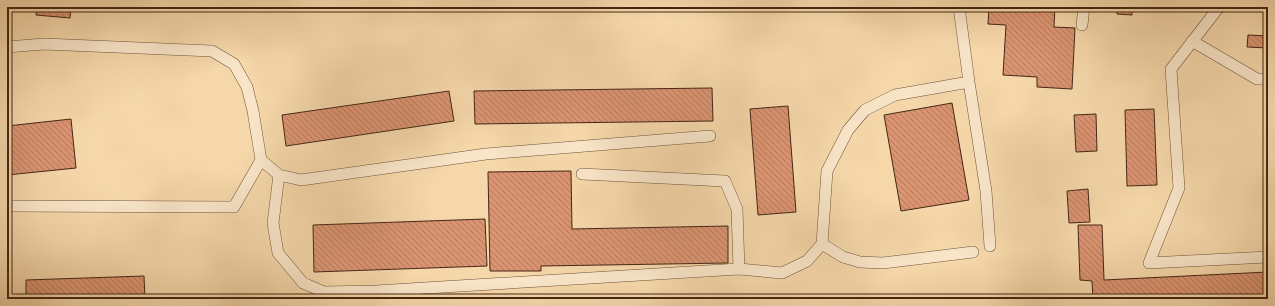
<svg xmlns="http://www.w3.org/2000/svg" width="1275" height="306" viewBox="0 0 1275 306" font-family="'Old Standard TT',serif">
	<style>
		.building { fill: url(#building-back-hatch); stroke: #442713 }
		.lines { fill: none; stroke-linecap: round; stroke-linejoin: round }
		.service-casing { stroke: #705339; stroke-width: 12 }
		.service { stroke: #f8e5c8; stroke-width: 11 }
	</style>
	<defs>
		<pattern id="building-back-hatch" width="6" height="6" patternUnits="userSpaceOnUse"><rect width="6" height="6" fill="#db9472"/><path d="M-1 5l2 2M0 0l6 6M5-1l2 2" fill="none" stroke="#b3795c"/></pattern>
	</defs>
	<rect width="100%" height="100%" fill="#f5d7aa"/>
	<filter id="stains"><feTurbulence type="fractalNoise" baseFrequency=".005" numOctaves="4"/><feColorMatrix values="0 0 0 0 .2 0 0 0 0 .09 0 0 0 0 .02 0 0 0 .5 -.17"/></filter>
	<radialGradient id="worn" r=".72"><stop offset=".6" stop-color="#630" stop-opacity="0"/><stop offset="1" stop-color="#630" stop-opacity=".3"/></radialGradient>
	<path class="building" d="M37 7H71L70 18 36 15Z
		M989 7H1055L1054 27 1075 28 1072 89 1037 87V77L1003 75 1006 25 988 24Z
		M1117 7H1132V15L1117 14Z
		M1248 35 1268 36V48L1247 47Z
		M712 88 713 121 475 124 474 91Z
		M449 91 454 121 286 146 282 115Z
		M952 103 969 200 901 211 884 115Z
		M788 106 796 212 758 215 750 109Z
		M1154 109 1157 185 1127 186 1125 110Z
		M1096 114 1097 151 1076 152 1074 115Z
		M71 119 76 168 7 175V126Z
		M571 171 572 229 728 226V263L541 266V271H490L488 172Z
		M1088 189 1090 222 1069 223 1067 191Z
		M485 219 487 266 314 272 313 225Z
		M1078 225H1102L1104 280 1268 272V299H1093L1092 281 1080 280Z
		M144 276 145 299H26V280Z"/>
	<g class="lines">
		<defs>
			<path id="service" d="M959 7 969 82 986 191 990 246
				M1219 7 1171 69 1179 188 1149 263 1268 257
				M1082 25 1084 7
				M1192 41 1257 79H1268
				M7 47 44 44 212 51 234 64 247 87 253 111 261 160 279 175 301 180 486 154 710 136
				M582 174 725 181 737 209 739 269
				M279 175 273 223 278 253 303 283 324 292 376 291 739 269 782 273 807 261 822 244 843 257 860 262 883 263 973 252
				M7 206 234 207 261 160
				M822 244 827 171 848 130 865 110 895 95 969 82"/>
		</defs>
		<use href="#service" class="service-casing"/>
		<use href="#service" class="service"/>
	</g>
	<rect width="1275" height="306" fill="none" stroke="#f5d7aa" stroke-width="24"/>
	<rect x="8" y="8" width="1259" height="290" fill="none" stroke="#442713" stroke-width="2"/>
	<rect x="12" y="12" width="1251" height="282" fill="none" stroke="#442713"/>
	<rect width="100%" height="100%" filter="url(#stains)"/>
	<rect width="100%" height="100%" fill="url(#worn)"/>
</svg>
